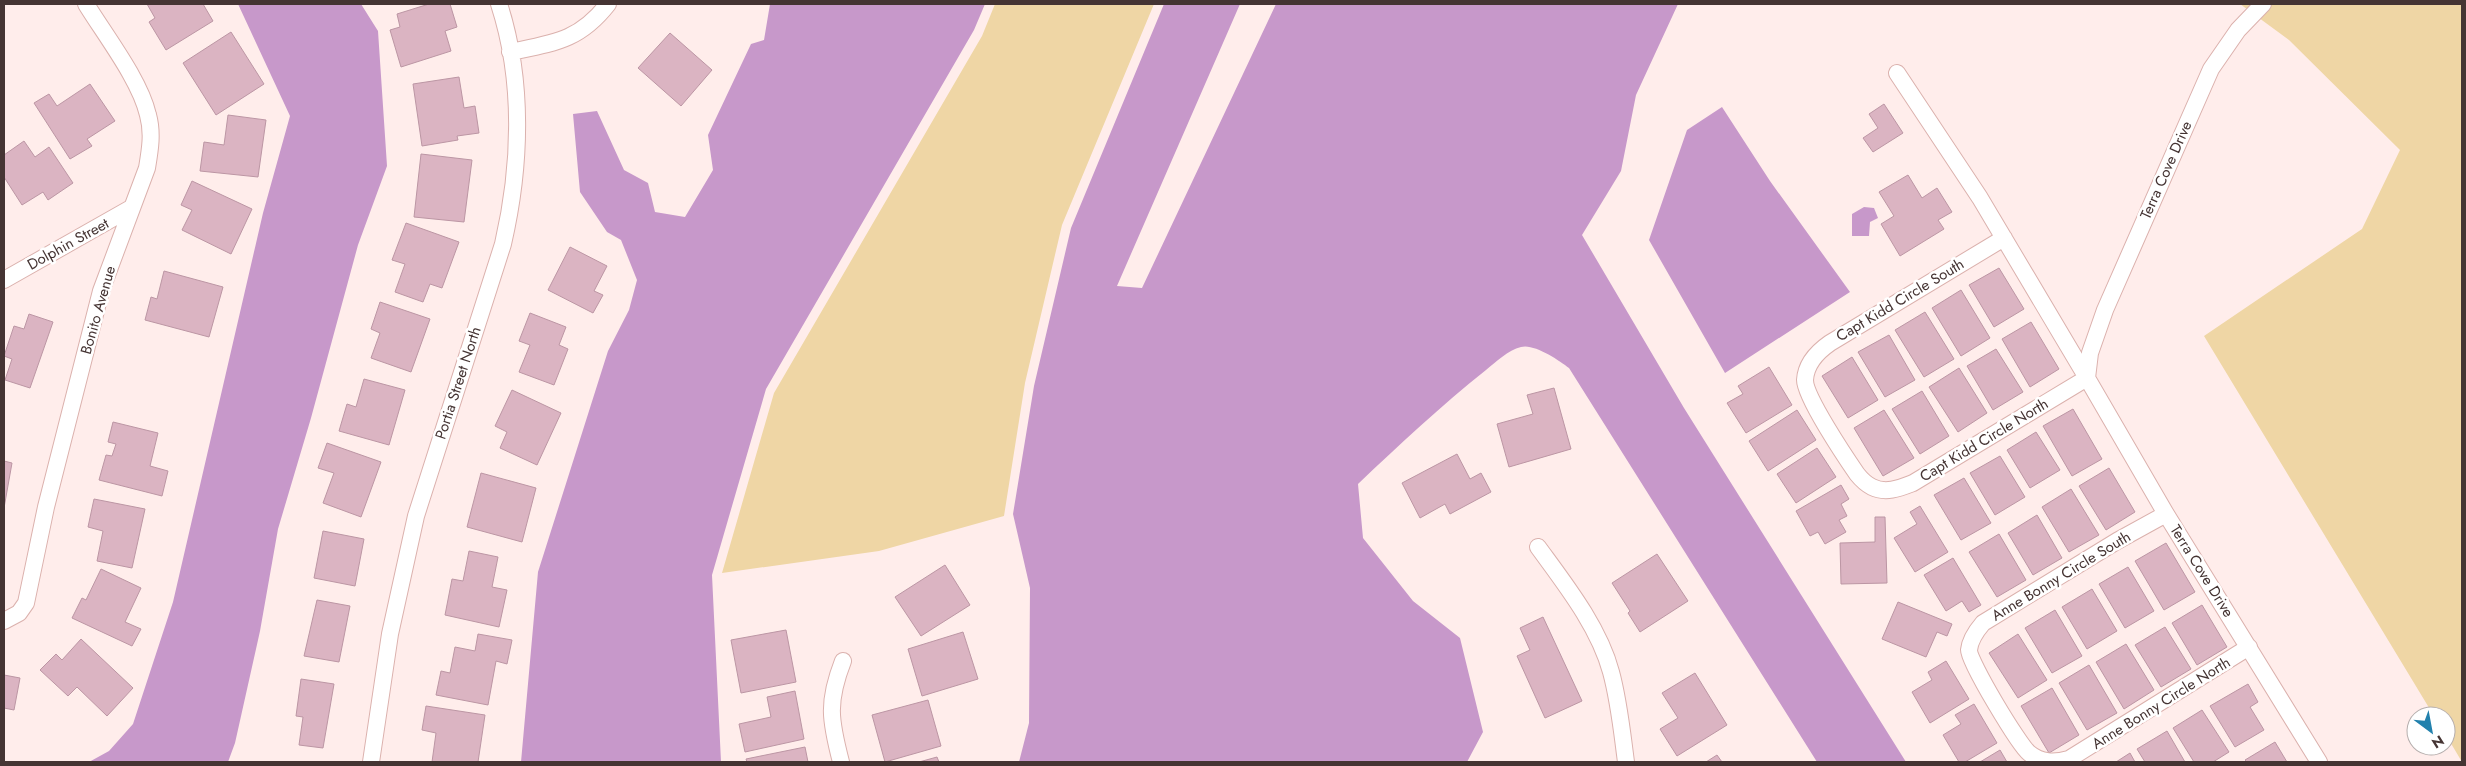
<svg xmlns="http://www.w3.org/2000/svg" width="2466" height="766" viewBox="0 0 2466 766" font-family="Jost,sans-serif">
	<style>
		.green { fill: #efd6a5 }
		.water { fill: #c798ca }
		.building { fill: #dbb4c2; stroke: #bc96a4 }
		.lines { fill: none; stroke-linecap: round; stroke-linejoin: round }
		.minor-casing { stroke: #dbb1ad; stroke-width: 18 }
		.minor { stroke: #fff; stroke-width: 16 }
		.labels { text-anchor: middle; stroke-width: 5; stroke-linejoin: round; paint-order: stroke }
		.street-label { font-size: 15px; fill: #453433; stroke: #fff }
	</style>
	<rect width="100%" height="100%" fill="#ffedeb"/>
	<path class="green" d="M995 4H1154L1062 225 1025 383 1004 516 879 551 722 573 774 393 982 36Z
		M2240 4H2462V762L2446 735V716H2434L2204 336 2362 229 2400 150 2289 40Z"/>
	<path class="water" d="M238 4H361L378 31 387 166 358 245 311 418 278 529 260 631 235 743 228 762H89L109 751 133 724 173 602 263 213 290 116Z
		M770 4H985L974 30 766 389 712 575 721 762H521L538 572 608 351 629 310 637 280 621 240 607 232 580 192 573 114 597 111 624 170 648 183 655 212 685 217 713 170 708 135 751 44 764 40Z
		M1164 4H1240L1117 286 1142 288 1276 4H1678L1636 95 1621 171 1582 235 1684 408 1906 762H1817L1569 368C1559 360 1533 343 1521 347 1508 350 1496 362 1486 370 1442 405 1399 445 1358 484L1363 538 1413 601 1460 638 1483 732 1467 762H1019L1029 723 1030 588 1013 514 1034 386 1071 228Z
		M1722 107 1770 181 1850 292 1725 373 1649 240 1687 130Z
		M1864 207 1874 208 1878 218 1870 222 1869 236H1852V214Z"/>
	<path class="building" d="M147 4H203L213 21 166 50 149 22 155 18Z
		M429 4H450L457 27 445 31 451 51 401 67 390 30 400 27 397 14Z
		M231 32 264 84 216 115 183 63Z
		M670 33 712 70 681 106 638 68Z
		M459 77 464 108 475 106 479 133 457 136 458 140 422 146 413 84Z
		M90 84 115 121 87 139 92 146 70 159 34 103 49 94 57 106Z
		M1884 104 1903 133 1873 152 1863 138 1878 128 1869 114Z
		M228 115 266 120 258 177 200 171 204 142 224 145Z
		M24 141 35 157 49 147 73 183 48 200 43 192 22 205 4 177V155Z
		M421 154 472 160 464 222 414 217Z
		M1908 175 1922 198 1937 188 1952 212 1938 220 1944 229 1900 256 1881 224 1894 216 1879 192Z
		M192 181 252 209 231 254 182 230 192 210 181 205Z
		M406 223 459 242 442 288 430 284 423 302 395 292 405 264 392 260Z
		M570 247 607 266 594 291 603 295 593 313 548 290Z
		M1999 268 2024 309 1994 327 1969 285Z
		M164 271 223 287 209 337 145 320 151 297 157 299Z
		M1961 290 1990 338 1961 356 1932 308Z
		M380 302 430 319 411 372 371 358 380 333 371 329Z
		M1925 312 1954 359 1924 377 1895 330Z
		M530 313 566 327 559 345 568 349 554 385 519 372 530 345 519 341Z
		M29 314 53 322 30 388 5 380 12 359 4 356 14 326 24 329Z
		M2031 322 2059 369 2030 387 2002 339Z
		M1889 335 1915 380 1885 397 1858 352Z
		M1996 349 2023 392 1993 410 1967 366Z
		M1852 357 1878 400 1848 418 1822 376Z
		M1769 367 1792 405 1746 433 1727 403 1743 394 1738 386Z
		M1959 368 1987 413 1958 432 1929 387Z
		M364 379 405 390 389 445 339 431 347 404 356 407Z
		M1554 388 1571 449 1509 467 1497 424 1533 414 1527 395Z
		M512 390 561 413 537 465 500 448 507 432 495 426Z
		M1922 391 1949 436 1920 454 1892 409Z
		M2073 409 2102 459 2072 476 2043 426Z
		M1797 410 1816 440 1768 471 1749 441Z
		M1884 410 1914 458 1883 476 1854 428Z
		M113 422 158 433 150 466 168 471 162 496 99 480 106 455 112 456 116 444 108 442Z
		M2036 432 2060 470 2030 488 2007 450Z
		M327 443 381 462 361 517 323 503 334 473 318 468Z
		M1817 448 1836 477 1796 503 1777 474Z
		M1457 454 1470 479 1481 473 1491 492 1450 514 1445 504 1420 518 1402 483Z
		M2000 456 2025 497 1995 515 1970 473Z
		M4 461 12 463 4 508Z
		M2109 468 2135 512 2106 530 2079 486Z
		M481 473 536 488 522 542 467 527Z
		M1964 478 1991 523 1961 540 1934 495Z
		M1841 485 1849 499 1841 504 1847 516 1839 520 1846 532 1825 544 1818 532 1810 536 1796 511Z
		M2071 489 2099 535 2069 552 2042 507Z
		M94 499 145 509 132 568 97 561 103 531 88 527Z
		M1920 506 1948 552 1915 572 1894 538 1917 524 1910 512Z
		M2037 515 2062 558 2033 575 2008 533Z
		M1875 517H1885L1887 583 1841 584 1840 543 1875 542Z
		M323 531 364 539 355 586 314 578Z
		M1999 534 2026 580 1997 597 1969 552Z
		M2166 543 2195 592 2164 610 2135 561Z
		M469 551 498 557 492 587 507 590 499 627 445 615 452 579 463 581Z
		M1657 554 1688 601 1640 632 1628 613 1630 611 1612 583Z
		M1953 558 1981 605 1969 612 1962 601 1946 611 1924 575Z
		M945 565 970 605 921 636 895 597Z
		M2128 567 2154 611 2125 628 2099 584Z
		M101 569 141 588 125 622 141 629 132 646 72 618 82 598 86 600Z
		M2092 589 2117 631 2087 649 2062 607Z
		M317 600 350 606 339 662 304 656Z
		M1898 602 1952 624 1947 636 1937 632 1926 657 1882 639Z
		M2202 605 2227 647 2197 665 2172 623Z
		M2055 610 2082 656 2052 673 2025 628Z
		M1543 617 1582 701 1545 718 1517 656 1530 650 1520 628Z
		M2165 627 2191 669 2161 687 2135 645Z
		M786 630 796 682 741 693 731 640Z
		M963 632 978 679 922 696 908 649Z
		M478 634 512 640 507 664 496 661 488 705 436 695 441 671 450 673 455 647 475 651Z
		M2018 634 2047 680 2018 698 1989 653Z
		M81 639 133 688 107 716 77 687 68 696 40 670 56 654 62 660Z
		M2126 644 2154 690 2124 709 2096 662Z
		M1946 661 1969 699 1930 723 1912 692 1932 680 1928 672Z
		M2089 665 2117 713 2087 730 2059 683Z
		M1695 673 1727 725 1677 756 1660 729 1678 718 1662 693Z
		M4 675 20 678 14 710 4 708Z
		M301 679 334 684 323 748 299 745 303 717 296 716Z
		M2248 684 2258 702 2250 707 2264 730 2235 747 2210 706Z
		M2052 688 2079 735 2049 753 2021 706Z
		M795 691 804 739 745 752 739 724 771 717 767 697Z
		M928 700 941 746 885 762 872 715Z
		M1974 704 1997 743 1965 762H1959L1943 735 1961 724 1955 715Z
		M426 706 485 715 478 762H432L436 733 422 730Z
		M2202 710 2229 752 2213 762H2194L2173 728Z
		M2167 731 2185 762H2145L2137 749Z
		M2275 742 2287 762H2247L2245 760Z
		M805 747 808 762H747L746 759Z
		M2000 750 2007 762H1980Z
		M2130 753 2135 762H2116Z
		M1717 755 1722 762H1706Z
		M937 757 939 762H919Z"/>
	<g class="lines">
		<defs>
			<path id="minor" d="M2263 4 2238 30 2211 69 2105 310 2090 353 2087 378 2166 514 2319 762
				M510 52C554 43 579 41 608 4
				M1897 73 1980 198 2087 378 1913 483C1900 488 1886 494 1872 487 1866 484 1861 479 1857 474 1846 458 1805 397 1805 380 1806 363 1817 352 1830 343L2004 238
				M4 280 131 208
				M2166 514 2117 541 1983 623C1977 630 1970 640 1969 650 1969 662 2019 745 2029 753 2041 763 2054 763 2069 759L2249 647
				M1538 547C1565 584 1599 627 1611 672 1619 701 1622 732 1626 762
				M4 621 19 613 26 603 46 507 101 291 147 168C150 150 153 133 148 115 140 80 105 35 86 4
				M371 762 390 634 416 516 503 244C521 166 524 81 499 4
				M841 762C830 720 827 702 843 661"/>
		</defs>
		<use href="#minor" class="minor-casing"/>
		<use href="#minor" class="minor"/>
	</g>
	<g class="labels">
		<g class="street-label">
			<text transform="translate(2166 170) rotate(-66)" y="5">Terra Cove Drive</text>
			<text transform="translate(68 244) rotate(-29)" y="5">Dolphin Street</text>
			<text transform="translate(1900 300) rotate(-31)" y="5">Capt Kidd Circle South</text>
			<text transform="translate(98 310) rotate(-74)" y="5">Bonito Avenue</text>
			<text transform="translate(458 383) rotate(-72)" y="5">Portia Street North</text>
			<text transform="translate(1984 440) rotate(-31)" y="5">Capt Kidd Circle North</text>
			<text transform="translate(2202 571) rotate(58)" y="5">Terra Cove Drive</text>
			<text transform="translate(2061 576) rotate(-31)" y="5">Anne Bonny Circle South</text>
			<text transform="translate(2161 703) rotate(-32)" y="5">Anne Bonny Circle North</text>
		</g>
	</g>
	<rect width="2466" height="766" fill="none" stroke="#453433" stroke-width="10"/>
	<g transform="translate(2431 731) rotate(148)"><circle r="24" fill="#ffffff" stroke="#b5aead"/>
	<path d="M0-4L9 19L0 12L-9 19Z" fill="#2281ad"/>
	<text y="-8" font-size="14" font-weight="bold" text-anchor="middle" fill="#453433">N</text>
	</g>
</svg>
